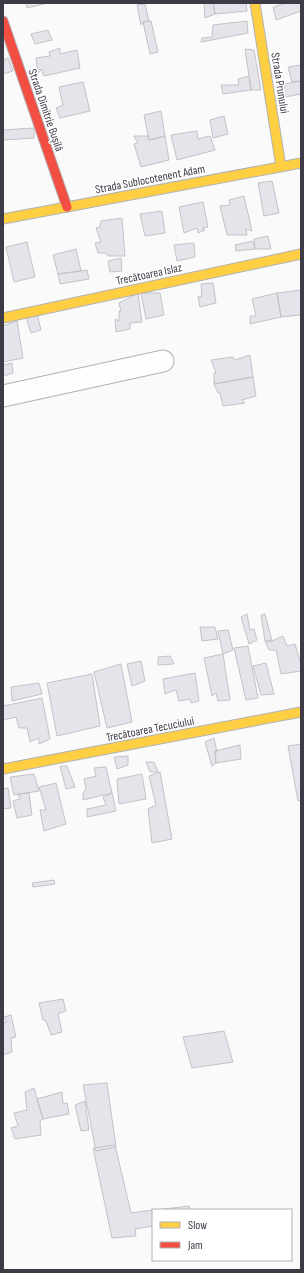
<svg xmlns="http://www.w3.org/2000/svg" width="304" height="1273" viewBox="0 0 304 1273" font-family="'Sofia Sans Condensed',sans-serif">
	<style>
		.building { fill: #e5e4ea; stroke: #c4c2c8 }
		.lines { fill: none; stroke-linecap: round; stroke-linejoin: round }
		.street-casing { stroke: #b2b1b6; stroke-width: 23 }
		.slow-casing { stroke: #b2b1b6; stroke-width: 11 }
		.jam-casing { stroke: #b2b1b6; stroke-width: 11 }
		.street { stroke: #fefefe; stroke-width: 21 }
		.slow { stroke: #ffcf43; stroke-width: 9 }
		.jam { stroke: #f24e42; stroke-width: 9 }
		.labels { text-anchor: middle; stroke-width: 3; stroke-linejoin: round; paint-order: stroke }
		.street-label { font-size: 12px; fill: #3e3b47; stroke: #fff }
	</style>
	<rect width="100%" height="100%" fill="#fafafa"/>
	<path class="building" d="M26 3H48L27 8Z
		M204 3H213L215 14 205 18Z
		M213 3H246L247 11 215 14Z
		M286 3H301V11L276 20 273 7Z
		M145 4 149 21 143 22 141 25 137 5Z
		M151 21 158 52 150 54 143 22Z
		M247 21 248 33 201 42 202 38 212 37 213 25Z
		M48 30 52 40 35 44 31 34Z
		M60 48V54L77 50 80 68 44 76 41 69 38 73 36 58 50 56 49 52Z
		M245 49 254 50 261 90H251Z
		M8 58 13 71 3 74V60Z
		M301 65V81L292 82 288 67Z
		M249 76 251 90 223 94 221 85H239L238 79Z
		M301 81V94L285 97 284 84Z
		M83 82 90 111 60 118 56 108 63 105 59 87Z
		M161 111 165 136 149 140 144 115Z
		M224 116 228 134 213 138 210 120Z
		M34 128V138L3 140V130Z
		M197 131 198 139 210 136 215 150 177 160 171 135Z
		M134 136H148L149 140 165 136 169 160 141 167 134 144 138 143Z
		M272 181 279 213 264 216 258 183Z
		M244 196 252 231 246 229 247 235H227L220 206 230 205 229 200Z
		M203 202 208 227 202 228 205 230 198 233 197 228 184 233 179 207Z
		M162 211 165 233 145 236 140 214Z
		M122 218 125 256H108L106 253H98L95 243 101 242 96 228 100 227 101 221Z
		M268 236 271 249H255L254 239Z
		M253 241 255 249 236 251 235 245Z
		M27 242 35 277 14 282 6 247Z
		M194 243 195 257 177 261 174 245Z
		M76 249 81 271 58 274 53 255Z
		M121 258 122 271 110 272 108 261Z
		M87 270 89 279 60 284 58 274Z
		M213 283 216 303 200 307 198 297 202 296 201 284Z
		M301 290V315L281 317 277 293Z
		M138 293 142 322 130 323V329L116 332 115 319 119 321V311H121L119 303Z
		M141 293H160L164 315 146 319Z
		M277 293 281 317 250 324V316H256L252 299Z
		M37 314 41 330 31 333 26 317Z
		M17 321 23 358 3 362V326Z
		M250 355 253 377 214 384V373H216L211 360 233 357 235 360Z
		M12 363 13 373 3 376V365Z
		M253 377 256 396 242 400 245 403 223 406 220 393H218L214 384Z
		M247 614 250 630 254 629 257 640 249 644 241 617Z
		M265 614 272 641H265L261 615Z
		M200 627H215L218 639 202 641Z
		M228 630 233 650 223 654 218 631Z
		M283 636 287 646 295 644 301 664V671L281 674 276 650H269L265 641H272Z
		M248 646 258 698 246 700 234 648Z
		M223 654 230 700 218 701 216 693 212 696 204 658Z
		M170 656 174 664 158 665V657Z
		M141 661 145 681 132 686 127 664Z
		M266 663 274 694 261 695 253 666Z
		M121 664 132 722 107 728 94 672Z
		M195 673 199 701 191 703 190 699 179 701 176 690 165 694 163 679Z
		M92 674 100 726 57 736 47 683Z
		M39 683 42 694 12 701 11 687Z
		M42 698 50 739 39 744V738L30 742 27 728H19L16 717 3 720V706Z
		M214 738 217 752 215 751 216 763 212 766 205 742Z
		M301 744V800L298 801 288 746Z
		M240 745 241 759 216 763 215 751Z
		M128 756V765L117 769 114 757Z
		M146 762H154L158 772H150Z
		M60 766H67L75 787 66 789Z
		M106 767 112 793 83 800V793L86 789 84 779 96 776 94 768Z
		M160 772 172 839 152 843 148 809 156 805 149 776Z
		M34 774 39 791 14 795 10 777Z
		M142 774 146 799 119 804 117 779Z
		M56 783 66 824 44 831 40 810H46L39 787Z
		M8 788 11 808 3 809V789Z
		M29 793 32 815 17 818 13 801 20 799 18 794Z
		M112 793 116 811 87 817V809L106 805 103 797Z
		M54 880 55 884 33 887 32 883Z
		M63 999 66 1011 58 1014 62 1032 51 1035 46 1021 43 1020 39 1003Z
		M11 1015 16 1037 11 1038 12 1052 3 1055V1023L7 1022 4 1017Z
		M224 1031 233 1062 192 1068 183 1037Z
		M107 1083 116 1147 96 1151 83 1085Z
		M34 1088 43 1119 40 1121 41 1135 15 1139 11 1128 18 1126 14 1113 27 1110 25 1092Z
		M62 1092 63 1104 67 1103 69 1114 43 1119 37 1099Z
		M85 1101 89 1130 81 1131 75 1105Z
		M115 1145 131 1213 153 1210V1226L135 1229 136 1236 112 1238 93 1148Z
		M189 1206 190 1210H156Z"/>
	<g class="lines">
		<defs>
			<path id="street" d="M3 396 163 361"/>
			<path id="slow" d="M255 3 281 167
				M3 219 301 163
				M3 318 301 254
				M3 769 301 712"/>
			<path id="jam" d="M3 21 67 207"/>
		</defs>
		<use href="#street" class="street-casing"/>
		<use href="#slow" class="slow-casing"/>
		<use href="#jam" class="jam-casing"/>
		<use href="#street" class="street"/>
		<use href="#slow" class="slow"/>
		<use href="#jam" class="jam"/>
	</g>
	<g class="labels">
		<g class="street-label">
			<text transform="translate(280 83) rotate(81)" y="4">Strada Prunului</text>
			<text transform="translate(46 110) rotate(71)" y="4">Strada Dimitrie Bușilă</text>
			<text transform="translate(150 179) rotate(-11)" y="4">Strada Sublocotenent Adam</text>
			<text transform="translate(149 274) rotate(-12)" y="4">Trecătoarea Islaz</text>
			<text transform="translate(150 729) rotate(-11)" y="4">Trecătoarea Tecuciului</text>
		</g>
	</g>
	<rect width="304" height="1273" fill="none" stroke="#3e3b47" stroke-width="8"/>
	<rect x="152" y="1209" width="140" height="52" fill="#ffffff" stroke="#b2b1b5"/>
	<rect x="160" y="1222" width="20" height="6" fill="#ffcf43" stroke="#b2b1b5"/>
	<text x="188" y="1229" font-size="12" fill="#3e3b47">Slow</text>
	<rect x="160" y="1242" width="20" height="6" fill="#f24e42" stroke="#b2b1b5"/>
	<text x="188" y="1249" font-size="12" fill="#3e3b47">Jam</text>
</svg>
